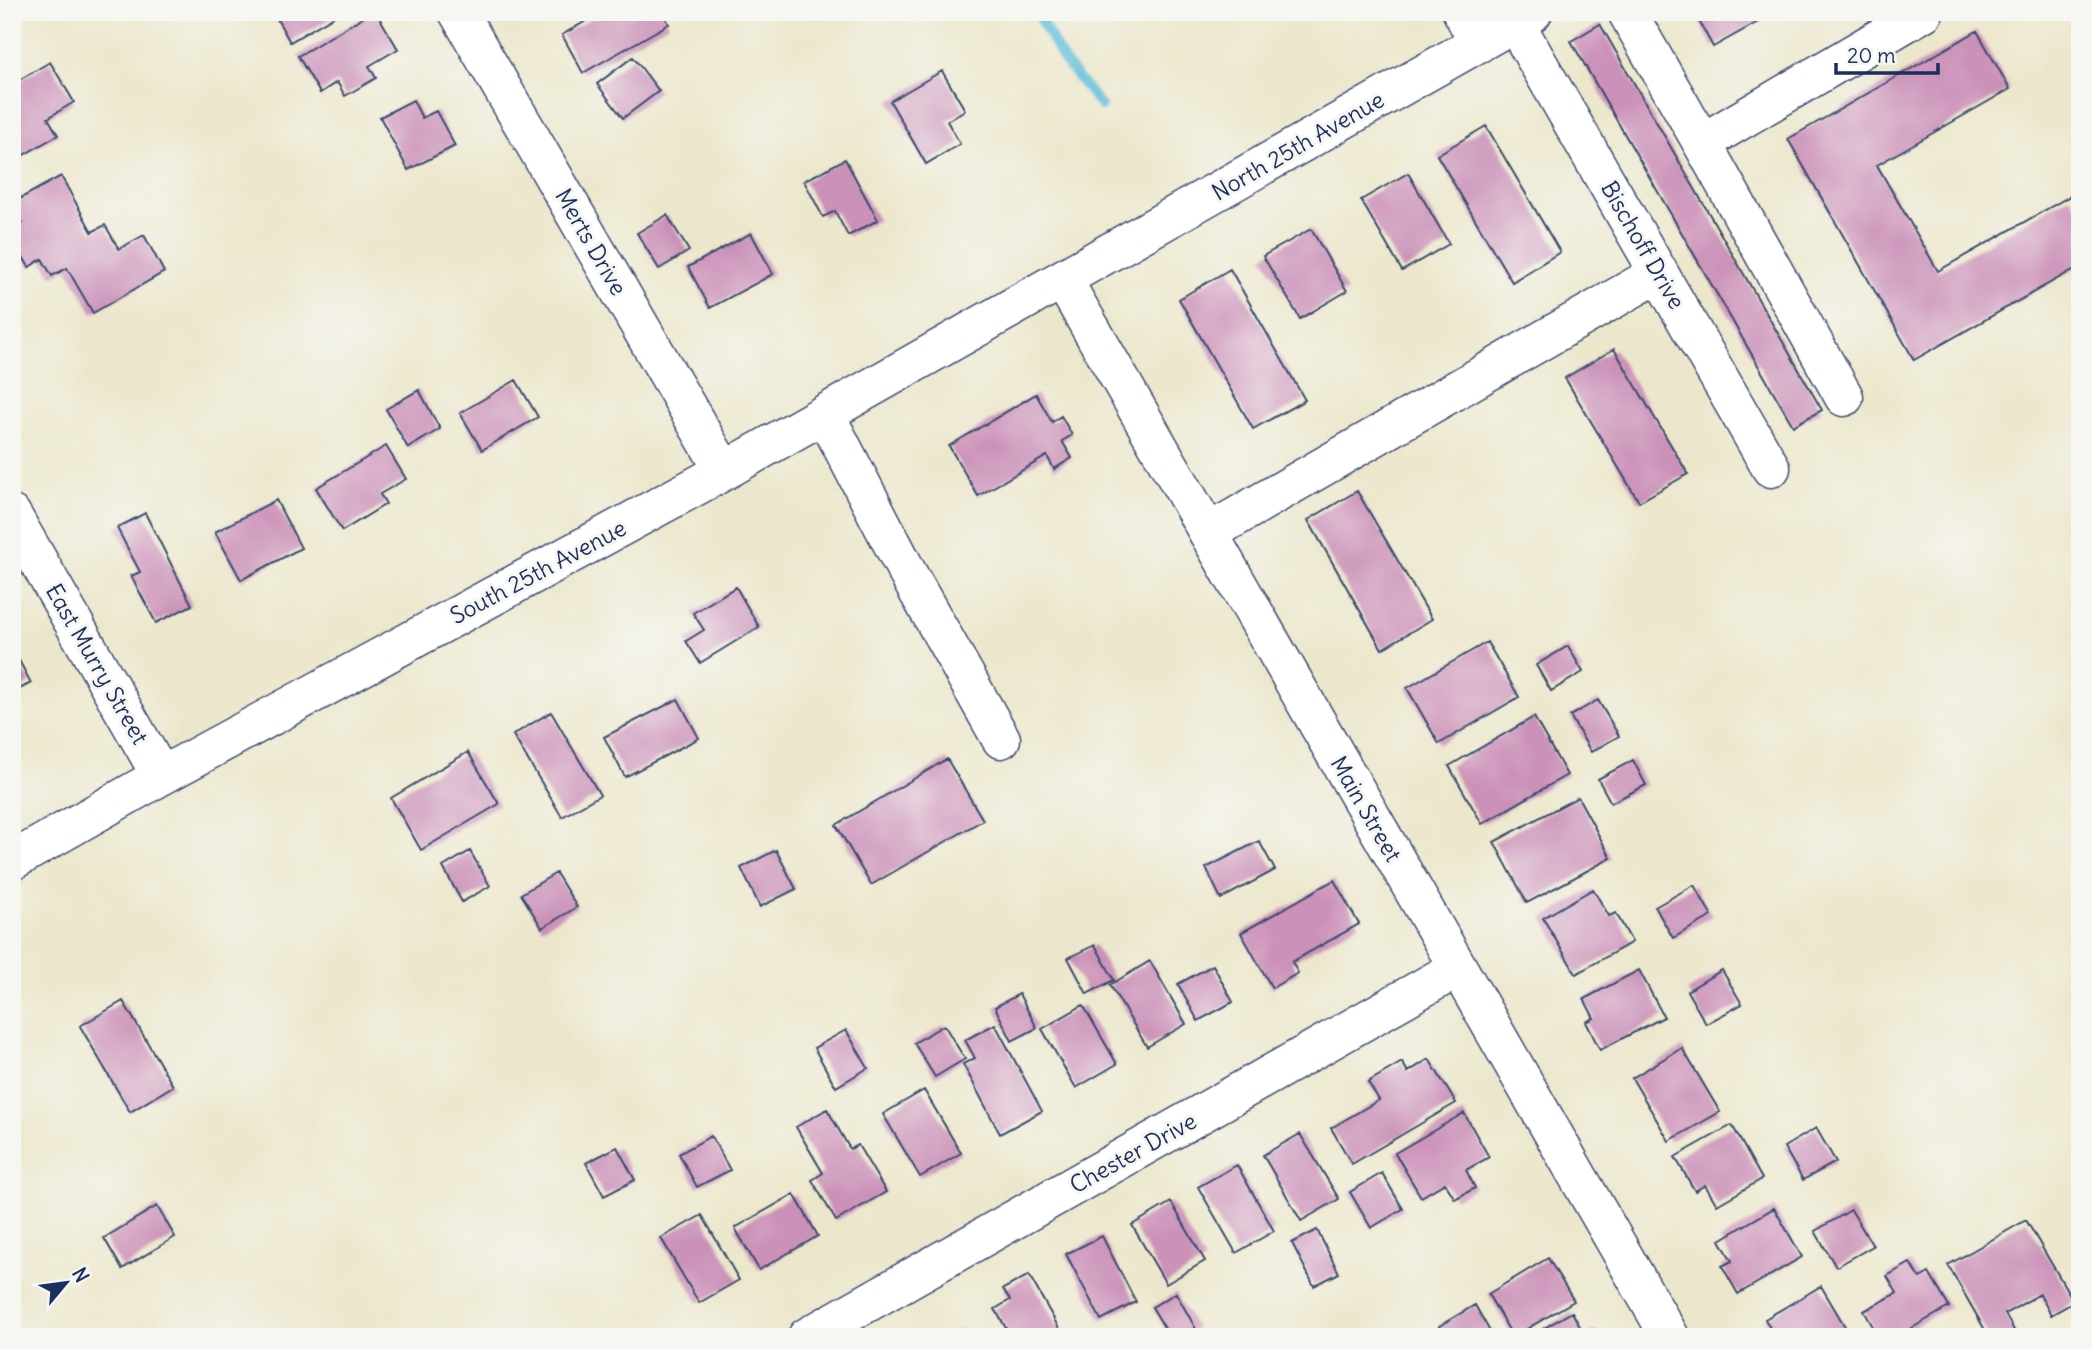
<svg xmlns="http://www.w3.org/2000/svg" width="2092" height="1349" viewBox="0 0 2092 1349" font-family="Delius,sans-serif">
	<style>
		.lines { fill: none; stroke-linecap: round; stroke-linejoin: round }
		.stream { stroke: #58bcd7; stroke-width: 10 }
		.building { fill: #cb91b8 }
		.minor-casing { stroke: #3a4b6e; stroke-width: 41 }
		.minor { stroke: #fff; stroke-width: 38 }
		.labels { text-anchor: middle; stroke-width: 6; stroke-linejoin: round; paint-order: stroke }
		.street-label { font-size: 23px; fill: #1b2f5e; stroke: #f6f6f2 }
	</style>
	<rect width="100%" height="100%" fill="#f6f6f2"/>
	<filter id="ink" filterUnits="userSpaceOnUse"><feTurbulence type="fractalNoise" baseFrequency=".0143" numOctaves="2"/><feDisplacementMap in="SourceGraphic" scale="14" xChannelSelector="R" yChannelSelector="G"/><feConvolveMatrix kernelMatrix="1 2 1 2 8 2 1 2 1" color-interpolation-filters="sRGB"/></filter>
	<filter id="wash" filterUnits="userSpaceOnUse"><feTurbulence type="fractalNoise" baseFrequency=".00686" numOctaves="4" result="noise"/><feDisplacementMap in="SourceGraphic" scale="28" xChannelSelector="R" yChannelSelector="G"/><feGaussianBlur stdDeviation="1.57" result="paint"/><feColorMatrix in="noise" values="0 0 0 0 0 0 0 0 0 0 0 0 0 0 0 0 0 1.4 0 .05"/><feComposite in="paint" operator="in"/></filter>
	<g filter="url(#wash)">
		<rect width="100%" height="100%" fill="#ece7cc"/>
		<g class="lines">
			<path class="stream" d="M1036 12 1064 61 1101 106"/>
		</g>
		<g id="blocks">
			<path class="building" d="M273 12H341L290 42Z
				M372 12H376L398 49 369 66 376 78 345 96 337 82 320 93 298 56Z
				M602 12H662L669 24 583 73 562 35Z
				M1694 12H1776L1713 47Z
				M1600 24 1822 410 1793 426 1571 41Z
				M1977 31 2010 89 1877 165 1938 271 2070 196 2080 212V266L1914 360 1788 139Z
				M633 57 659 91 623 118 597 84Z
				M50 62 74 102 48 118 58 135 20 157 12 142V84Z
				M942 71 965 110 947 121 960 144 926 164 890 101Z
				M413 100 422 118 436 111 455 146 408 170 380 117Z
				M1486 126 1560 252 1512 282 1437 155Z
				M845 159 878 220 848 236 835 211 823 217 804 181Z
				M1408 173 1449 244 1402 271 1361 200Z
				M61 176 92 232 105 225 119 249 144 235 164 272 93 313 67 268 52 276 42 259 29 267 12 238V229L22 223 12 203Z
				M667 215 689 251 659 269 637 233Z
				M1311 229 1347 291 1300 319 1263 256Z
				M751 233 773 274 710 308 688 267Z
				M1230 269 1305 400 1253 429 1179 299Z
				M1614 349 1688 474 1639 502 1565 378Z
				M516 380 538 417 482 450 460 413Z
				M419 390 440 429 408 448 386 409Z
				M1036 394 1052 422 1061 416 1072 435 1062 441 1072 458 1054 469 1047 456 978 496 949 446Z
				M386 446 406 479 380 494 386 504 342 531 316 488Z
				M1357 491 1432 619 1382 649 1308 520Z
				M276 500 301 548 241 580 215 532Z
				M145 513 192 605 156 623 131 576 140 572 117 528Z
				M736 587 759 627 700 663 686 641 704 630 693 613Z
				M1487 642 1519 697 1439 744 1407 688Z
				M1568 646 1583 672 1551 691 1536 665Z
				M12 647 31 683 12 693Z
				M678 699 699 738 625 777 604 737Z
				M1598 700 1619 736 1591 752 1570 716Z
				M551 712 600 795 562 817 513 735Z
				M1534 717 1567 775 1482 824 1449 766Z
				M468 752 499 804 421 850 391 798Z
				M947 759 983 820 871 885 836 825Z
				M1633 760 1646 785 1611 803 1598 779Z
				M1578 797 1611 858 1527 903 1494 842Z
				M1259 841 1275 870 1221 899 1206 868Z
				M776 850 796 889 760 907 741 868Z
				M470 851 490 886 462 902 443 867Z
				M556 873 577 907 542 928 521 894Z
				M1334 880 1359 924 1292 962 1298 973 1272 988 1241 933Z
				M1694 885 1712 916 1673 938 1655 907Z
				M1593 889 1609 916 1616 913 1632 942 1576 974 1543 918Z
				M1095 945 1114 980 1087 994 1068 958Z
				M1150 961 1186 1024 1147 1047 1110 985Z
				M1213 965 1233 1002 1198 1021 1178 984Z
				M1639 970 1664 1017 1600 1050 1586 1022 1594 1018 1584 999Z
				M1722 970 1742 1004 1706 1024 1687 991Z
				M1019 994 1037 1028 1012 1041 995 1007Z
				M123 1001 173 1086 130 1112 80 1026Z
				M1083 1005 1117 1064 1076 1088 1042 1029Z
				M995 1024 1042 1111 1000 1134 963 1064 975 1058 965 1040Z
				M944 1025 965 1059 935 1077 914 1043Z
				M846 1030 868 1068 836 1087 814 1048Z
				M1682 1048 1720 1112 1669 1141 1632 1078Z
				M1429 1059 1456 1103 1352 1164 1331 1128 1379 1100 1368 1082 1402 1062 1408 1072Z
				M924 1090 961 1153 920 1177 883 1114Z
				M827 1109 850 1149 858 1145 886 1192 836 1221 812 1180 823 1173 796 1127Z
				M1464 1113 1489 1157 1466 1170 1475 1188 1455 1199 1445 1183 1421 1197 1395 1153Z
				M1732 1125 1762 1179 1717 1205 1705 1185 1695 1191 1675 1157Z
				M1816 1128 1836 1162 1803 1180 1784 1147Z
				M1300 1134 1339 1199 1301 1221 1263 1155Z
				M711 1136 730 1170 697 1187 679 1154Z
				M617 1147 635 1180 604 1196 586 1163Z
				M1237 1165 1274 1231 1236 1253 1198 1187Z
				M1382 1173 1403 1209 1371 1228 1350 1192Z
				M794 1194 818 1236 759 1270 735 1228Z
				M1171 1202 1205 1261 1166 1284 1132 1225Z
				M157 1206 175 1237 122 1269 104 1238Z
				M1774 1208 1802 1257 1738 1294 1722 1266 1732 1261 1720 1240Z
				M1851 1210 1873 1246 1836 1267 1815 1231Z
				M702 1215 739 1280 699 1303 661 1238Z
				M2026 1220 2074 1302 2051 1315 2040 1294 2005 1314 2016 1334 2011 1337H1989L1948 1265Z
				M1317 1230 1339 1273 1314 1286 1292 1243Z
				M1102 1236 1136 1302 1101 1320 1066 1254Z
				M1548 1258 1574 1301 1513 1337 1488 1294Z
				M1910 1263 1920 1278 1929 1273 1949 1307 1896 1337H1879L1864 1311 1897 1293 1887 1276Z
				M1029 1275 1064 1337H1011L995 1309 1010 1300 1003 1289Z
				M1821 1286 1850 1335 1846 1337H1775L1765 1319Z
				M1176 1293 1196 1329 1182 1337H1170L1152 1307Z
				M1475 1305 1493 1337H1445L1439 1326Z
				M1572 1312 1585 1336 1595 1330 1599 1337H1529Z
				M961 1329 965 1337H947Z"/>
		</g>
	</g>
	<g filter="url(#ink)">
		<use href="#blocks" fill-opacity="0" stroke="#3a4b6e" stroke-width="2"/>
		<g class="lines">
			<defs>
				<path id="minor" d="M458 12 724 471
					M1462 12 1479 43
					M1627 12 1702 143 1924 12
					M1515 23 1771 468
					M1702 143 1844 397
					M1063 280 1670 1337
					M825 414 907 572 1001 739
					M12 515 161 776
					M1208 533 1659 273
					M12 861 161 776 724 471 1533 12
					M807 1337 1458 968"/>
			</defs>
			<use href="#minor" class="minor-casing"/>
			<use href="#minor" class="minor"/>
		</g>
	</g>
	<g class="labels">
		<g class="street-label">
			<text transform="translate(1298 146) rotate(-30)" y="8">North 25th Avenue</text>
			<text transform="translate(591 242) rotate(60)" y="8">Merts Drive</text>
			<text transform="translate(1643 245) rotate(60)" y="8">Bischoff Drive</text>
			<text transform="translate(538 572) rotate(-28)" y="8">South 25th Avenue</text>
			<text transform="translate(97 664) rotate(60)" y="8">East Murry Street</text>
			<text transform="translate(1366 809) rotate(60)" y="8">Main Street</text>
			<text transform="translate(1133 1153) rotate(-29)" y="8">Chester Drive</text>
		</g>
	</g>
	<rect width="2092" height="1349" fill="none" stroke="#f6f6f2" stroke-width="42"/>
	<g transform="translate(66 1283) rotate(61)" stroke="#f6f6f2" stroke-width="5" paint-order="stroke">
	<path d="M0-5L12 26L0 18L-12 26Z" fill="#1b2f5e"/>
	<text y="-10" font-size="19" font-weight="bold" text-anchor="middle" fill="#1b2f5e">N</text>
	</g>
	<path d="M1836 63v10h102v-10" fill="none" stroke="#1b2f5e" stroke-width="3.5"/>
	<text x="1847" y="63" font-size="21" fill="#1b2f5e" stroke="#f6f6f2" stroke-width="5" paint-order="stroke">20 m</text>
</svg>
